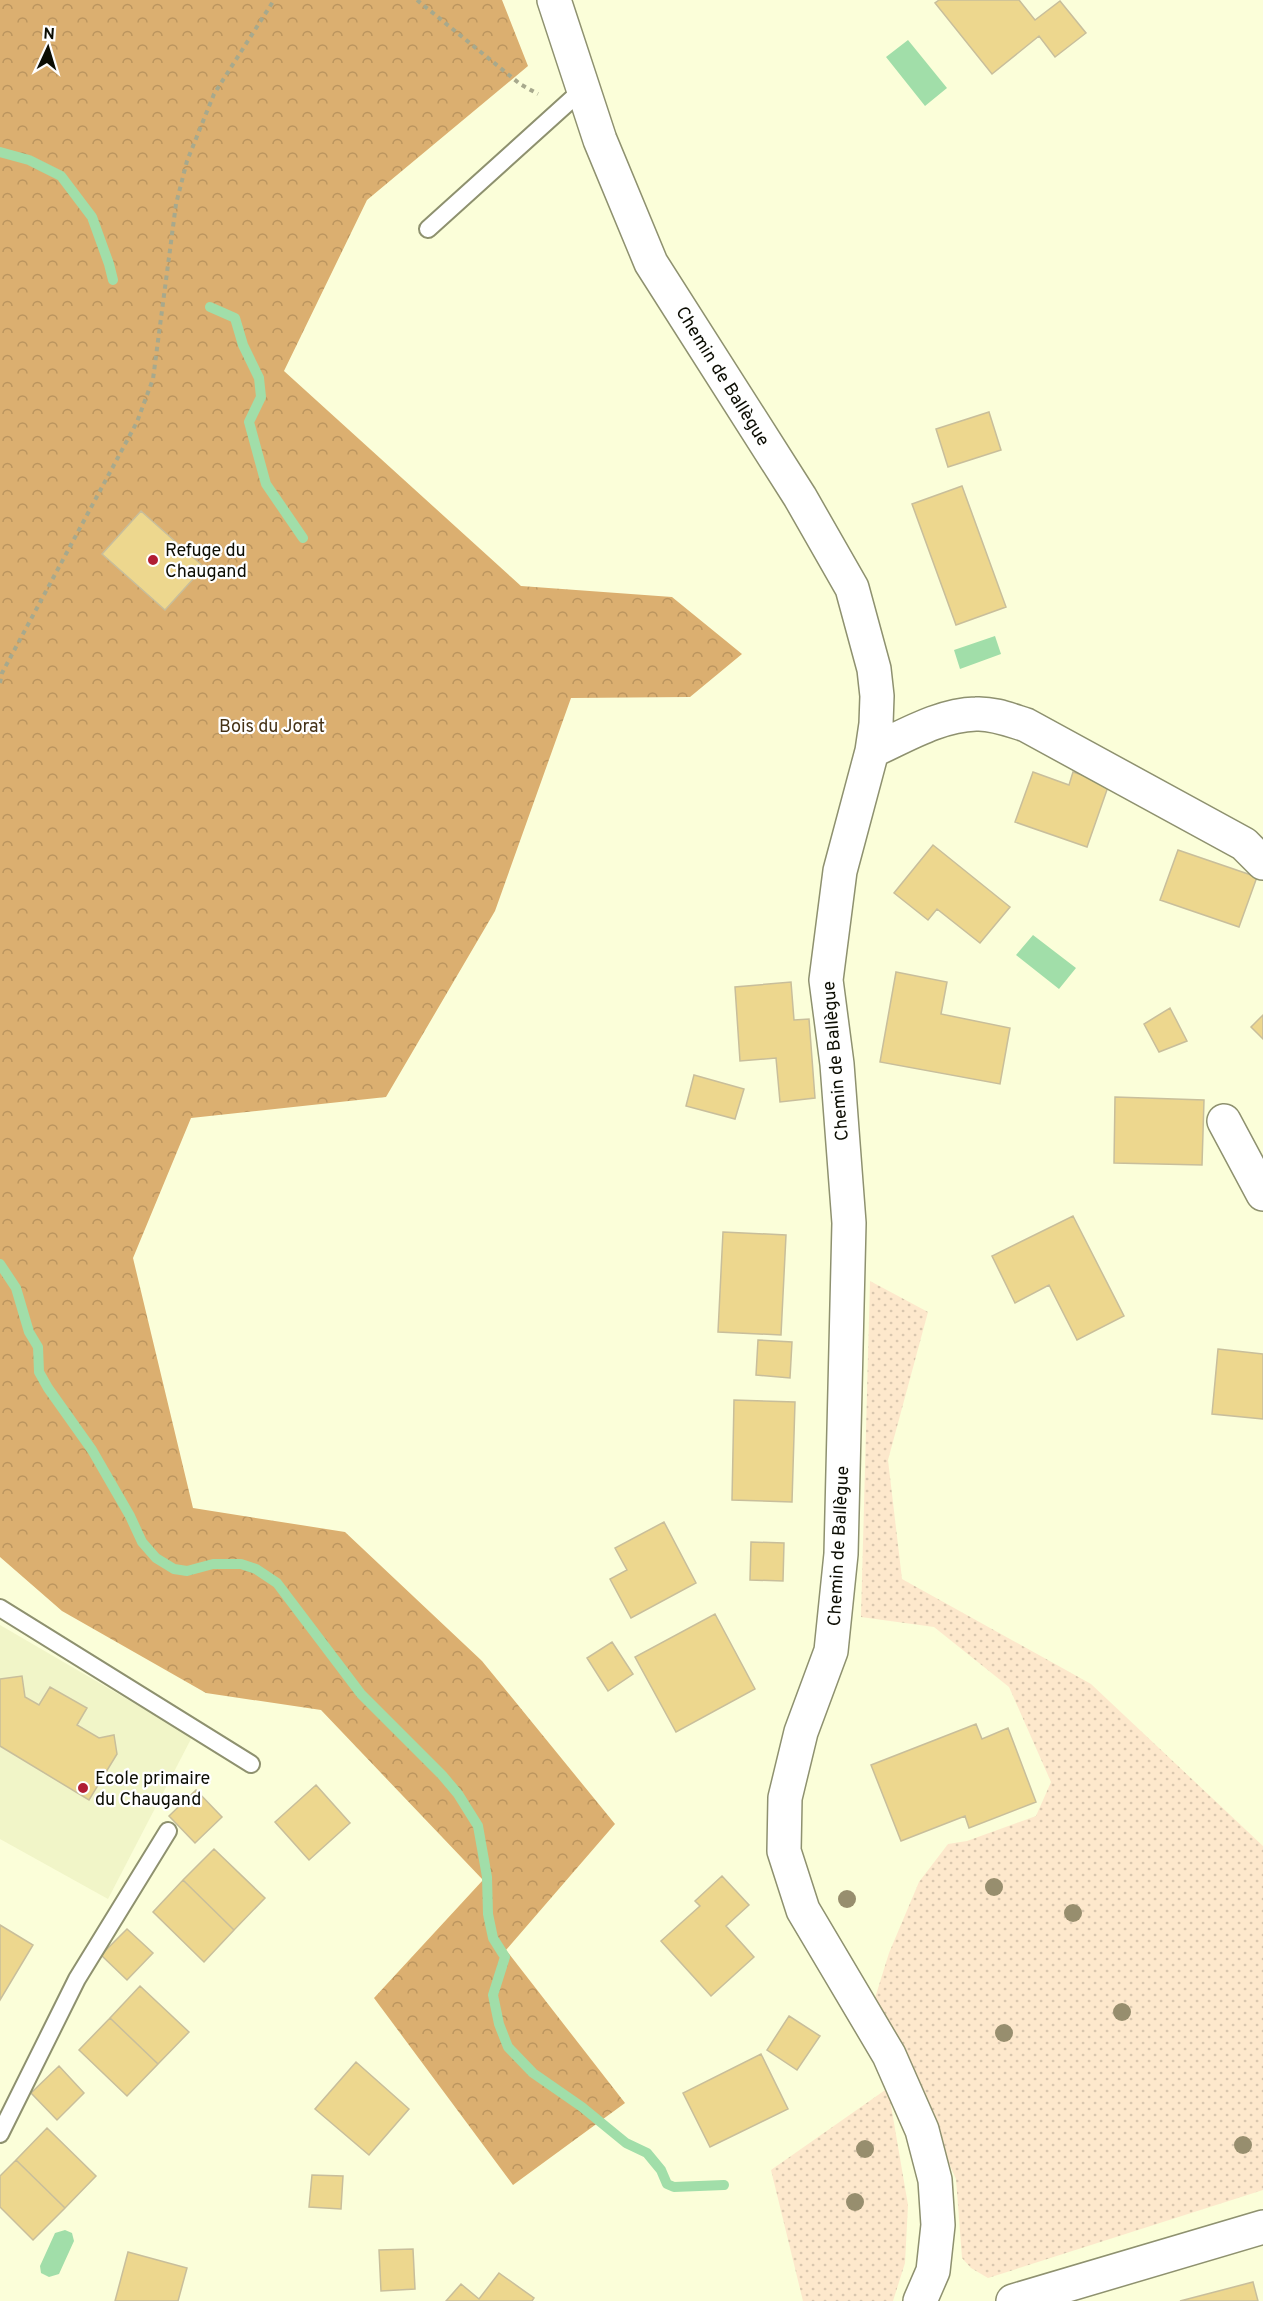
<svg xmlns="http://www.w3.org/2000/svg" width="1263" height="2301" viewBox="0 0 1263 2301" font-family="Overpass,sans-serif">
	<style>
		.built { fill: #f1f5c8 }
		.grass { fill: url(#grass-dots) }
		.forest { fill: url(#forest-crowns) }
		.water { fill: #a1dea9 }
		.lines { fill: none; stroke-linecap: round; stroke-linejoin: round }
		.stream { stroke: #a1dea9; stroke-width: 10 }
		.building { fill: #edd78e; stroke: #c8be9b; stroke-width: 1.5 }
		.service-casing { stroke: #8e916f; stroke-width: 20 }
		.minor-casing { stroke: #8e916f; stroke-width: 36 }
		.tertiary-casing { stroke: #8e916f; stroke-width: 36 }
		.path { stroke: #a7a98d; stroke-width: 4; stroke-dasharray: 4.5 4.5; stroke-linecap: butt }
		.service { stroke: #fff; stroke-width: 16 }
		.minor { stroke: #fff; stroke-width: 33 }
		.tertiary { stroke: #fff; stroke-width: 33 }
		.tree { fill: #978e6e }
		.poi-dot { fill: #b11d34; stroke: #fff; stroke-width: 2 }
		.labels { text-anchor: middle; stroke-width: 4.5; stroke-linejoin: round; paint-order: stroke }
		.street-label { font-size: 18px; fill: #0c0d03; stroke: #fff }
		.poi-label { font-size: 18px; fill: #0c0d03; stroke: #fff; text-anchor: start }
		.park-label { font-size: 18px; fill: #453216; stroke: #fff }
	</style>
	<defs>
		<pattern id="grass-dots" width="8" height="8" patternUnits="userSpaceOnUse" patternTransform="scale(1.5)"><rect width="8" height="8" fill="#fde8cc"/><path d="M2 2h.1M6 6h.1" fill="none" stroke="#d8c6ae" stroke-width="1.8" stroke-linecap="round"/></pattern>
		<pattern id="forest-crowns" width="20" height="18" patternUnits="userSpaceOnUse" patternTransform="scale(1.5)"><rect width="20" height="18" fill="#dbaf70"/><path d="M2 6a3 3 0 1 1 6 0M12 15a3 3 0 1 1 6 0" fill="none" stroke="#bb955f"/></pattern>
	</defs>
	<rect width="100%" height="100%" fill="#fbfed9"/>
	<path class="built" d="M0 1625 192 1737 108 1899 0 1839Z"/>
	<path class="grass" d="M870 1281 928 1312 888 1460 902 1579 1091 1684 1263 1846V2190L988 2278 971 2268 962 2258 956 2179 875 1998 889 1953 919 1882 948 1844 967 1841 1036 1816 1051 1782 1009 1687 934 1627 861 1617Z
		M888 2088 908 2205 905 2263 893 2301H803L771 2170Z"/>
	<path class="forest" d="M0 0H502L528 66 367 200 284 371 521 586 672 597 742 654 690 697 571 698 495 911 386 1097 191 1118 133 1258 193 1508 345 1532 482 1661 615 1824 506 1950 625 2103 513 2185 374 1998 483 1880 321 1710 206 1693 62 1611 0 1557Z"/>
	<path class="water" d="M908 40 947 88 925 106 886 57Z
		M995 636 1001 654 960 669 954 650Z
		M1033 935 1076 968 1059 989 1016 955Z
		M65 2230 72 2233 74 2241 59 2274 49 2277 41 2273 40 2266 55 2233Z"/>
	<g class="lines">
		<path class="stream" d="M0 152 29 160 61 176 92 217 109 264 113 280
			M210 307 235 318 243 345 259 378 261 397 249 422 266 484 303 538
			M0 1264 16 1288 29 1332 38 1347 39 1372 48 1388 92 1450 130 1516 142 1542 156 1558 174 1569 187 1571 213 1564H241L256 1569 277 1583 361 1694 442 1775 458 1794 478 1826 487 1877 488 1914 493 1938 505 1957 493 1995 499 2024 508 2047 533 2073 582 2107 626 2143 647 2153 661 2170 667 2184 674 2187 724 2185"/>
	</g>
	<path class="building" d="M939 0H1019L1035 20 1060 1 1086 33 1055 57 1039 36 992 74 935 3Z
		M989 412 1001 450 948 467 936 429Z
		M962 486 1006 607 956 625 912 504Z
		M141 511 204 567 165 610 102 554Z
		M1033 772 1069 785 1073 772 1109 784 1087 847 1015 822Z
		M933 845 1010 907 980 943 937 909 928 920 894 893Z
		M1178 850 1257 877 1239 927 1160 900Z
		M896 972 947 982 941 1014 1010 1028 1000 1084 880 1062Z
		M791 982 794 1020 809 1019 815 1098 780 1102 776 1058 740 1061 735 987Z
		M1170 1008 1187 1041 1159 1052 1144 1024Z
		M1263 1015V1039L1251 1027Z
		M694 1075 744 1089 735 1119 686 1106Z
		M1115 1097 1204 1100 1202 1165 1114 1163Z
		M1073 1216 1124 1316 1077 1340 1049 1285 1015 1303 992 1256Z
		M723 1232 786 1235 781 1335 718 1332Z
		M758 1340 792 1342 790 1378 756 1375Z
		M1218 1349 1263 1354V1419L1212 1414Z
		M734 1400 795 1402 792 1502 732 1500Z
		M664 1522 696 1583 631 1618 610 1579 627 1570 615 1548Z
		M751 1542 784 1543 783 1581 750 1580Z
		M715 1614 755 1689 676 1732 635 1657Z
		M612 1642 633 1674 608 1691 587 1658Z
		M22 1676 25 1697 39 1705 50 1687 87 1708 77 1725 99 1738 114 1735 117 1754 89 1800 0 1746V1679Z
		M976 1724 982 1739 1008 1728 1036 1802 969 1828 965 1816 901 1841 871 1765Z
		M316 1785 350 1823 309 1860 275 1822Z
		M196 1790 222 1817 195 1843 169 1816Z
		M214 1849 265 1898 234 1930 183 1880Z
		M722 1876 749 1905 726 1926 754 1957 711 1996 661 1941 700 1906 695 1901Z
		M183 1880 234 1930 204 1962 153 1912Z
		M0 1925 33 1945 0 2000Z
		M127 1929 153 1953 127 1980 101 1955Z
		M140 1986 189 2032 158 2064 110 2018Z
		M789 2016 820 2036 797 2070 767 2050Z
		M110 2018 158 2064 127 2096 79 2050Z
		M761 2054 788 2109 710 2147 683 2093Z
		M356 2062 409 2109 369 2155 315 2109Z
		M59 2066 84 2093 57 2120 31 2093Z
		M47 2128 96 2176 65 2208 16 2160Z
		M16 2160 65 2208 33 2240 0 2207V2176Z
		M312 2175 343 2176 341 2209 309 2207Z
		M413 2249 415 2289 381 2291 379 2250Z
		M128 2252 187 2268 178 2301H115Z
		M499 2273 534 2298 532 2301H446L461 2284 479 2299Z
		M1253 2282 1258 2301H1180Z"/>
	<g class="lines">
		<defs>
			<path id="service" d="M428 229 583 89
				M0 1608 251 1764
				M0 2134 77 1979 168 1831"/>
			<path id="minor" d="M554 0 600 140 651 263 800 497 852 588 874 669 877 696 876 724 872 751 840 871 826 980 837 1064 849 1223 841 1554 831 1651 801 1732 785 1798 784 1851 803 1910 889 2055 922 2130 935 2180 938 2225 933 2271 920 2301
				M872 751C905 736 939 715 976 714 993 713 1010 720 1026 725L1244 844 1263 863
				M1224 1121 1263 1194"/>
			<path id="tertiary" d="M1013 2301 1263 2227"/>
		</defs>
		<use href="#service" class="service-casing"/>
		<use href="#minor" class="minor-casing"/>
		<use href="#tertiary" class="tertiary-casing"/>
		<path class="path" d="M417 0 520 84 538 94
			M0 683 2 673 137 422 153 379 176 204 187 161 214 94 274 0"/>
		<use href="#service" class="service"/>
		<use href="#minor" class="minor"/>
		<use href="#tertiary" class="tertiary"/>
	</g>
	<g class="tree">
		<circle cx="994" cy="1887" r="9"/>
		<circle cx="847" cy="1899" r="9"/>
		<circle cx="1073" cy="1913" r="9"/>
		<circle cx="1122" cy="2012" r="9"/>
		<circle cx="1004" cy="2033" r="9"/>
		<circle cx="1243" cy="2145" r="9"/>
		<circle cx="865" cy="2149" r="9"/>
		<circle cx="855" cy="2202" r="9"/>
	</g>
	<g class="poi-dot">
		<circle cx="153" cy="560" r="6"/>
		<circle cx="83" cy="1788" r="6"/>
	</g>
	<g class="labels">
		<g class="street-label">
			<text transform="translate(723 376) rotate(58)" y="6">Chemin de Ballègue</text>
			<text transform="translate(835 1061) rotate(-95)" y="6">Chemin de Ballègue</text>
			<text transform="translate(838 1546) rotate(-87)" y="6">Chemin de Ballègue</text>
		</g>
		<g class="poi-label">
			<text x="165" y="556">Refuge du<tspan x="165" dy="21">Chaugand</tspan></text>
			<text x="95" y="1784">Ecole primaire<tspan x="95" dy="21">du Chaugand</tspan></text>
		</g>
		<g class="park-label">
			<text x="272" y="732">Bois du Jorat</text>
		</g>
	</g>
	<g transform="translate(48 48) rotate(4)" stroke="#ffffff" stroke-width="4.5" paint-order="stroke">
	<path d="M0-4.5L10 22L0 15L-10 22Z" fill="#0c0d03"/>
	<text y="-9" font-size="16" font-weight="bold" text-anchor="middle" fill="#0c0d03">N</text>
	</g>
</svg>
